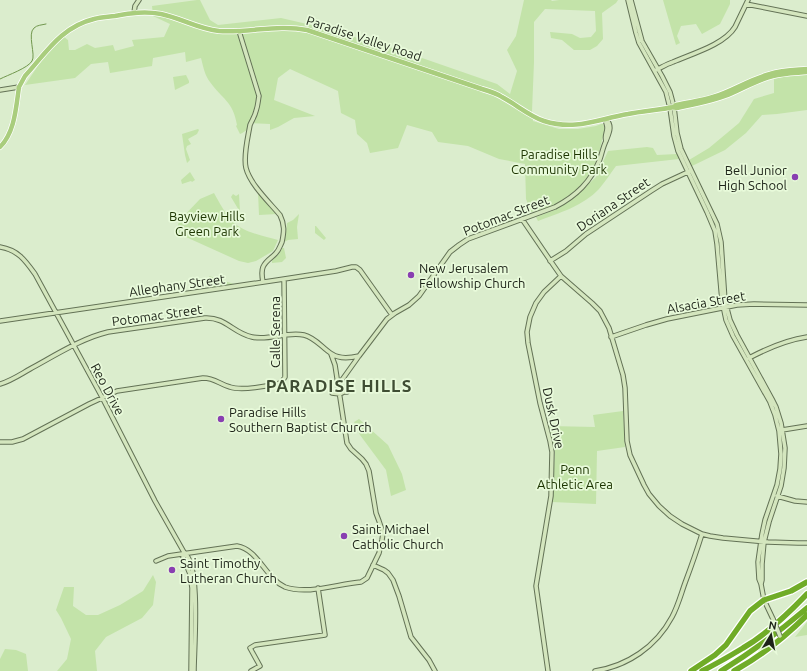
<svg xmlns="http://www.w3.org/2000/svg" width="807" height="671" viewBox="0 0 807 671" font-family="Ubuntu,sans-serif">
	<style>
		.green { fill: #c3e3a9 }
		.lines { fill: none; stroke-linecap: round; stroke-linejoin: round }
		.stream { stroke: #71974e; stroke-width: 1 }
		.secondary-casing { stroke: #637256; stroke-width: 5.5 }
		.primary-casing { stroke: #fff; stroke-width: 6 }
		.highway-casing { stroke: #fff; stroke-width: 8 }
		.secondary { stroke: #d4e6be; stroke-width: 3.5 }
		.primary { stroke: #a9cd7d; stroke-width: 4.5 }
		.highway { stroke: #70ac27; stroke-width: 5.5 }
		.secondary-bridge-casing { stroke: #637256; stroke-width: 5.5; stroke-linecap: butt }
		.secondary-bridge { stroke: #d4e6be; stroke-width: 3.5 }
		.poi-dot { fill: #893fb1; stroke: #e8fada; stroke-width: 1.5 }
		.labels { text-anchor: middle; stroke-width: 3.5; stroke-linejoin: round; paint-order: stroke }
		.street-label { font-size: 13px; fill: #1d2318; stroke: #e8fada }
		.park-label { font-size: 13px; fill: #1c3400; stroke: #e8fada }
		.poi-label { font-size: 13px; fill: #1d2318; stroke: #e8fada; text-anchor: start }
		.district-label { font-size: 17px; font-weight: bold; letter-spacing: 1px; fill: #3f4d33; stroke: #e8fada }
	</style>
	<rect width="100%" height="100%" fill="#dbedcd"/>
	<path class="green" d="M197 0H200L210 20 218 25 281 18 320 27 399 50 497 84 510 94 517 71 507 50 516 36 524 0H551L552 1 559 0H618L616 3 602 13 603 39 597 46 590 50H574L562 40 551 38 550 32 572 34 580 38 591 37 596 31 595 11 545 9 534 22V62L532 111 533 121 559 129H578L596 126 601 124H603L605 128 599 153 593 169 583 184 564 200 549 207 531 212 526 199 525 164 499 159 468 146 438 142 432 132 407 125 398 148 370 153 367 143 357 134 355 120 341 113 338 91 290 69 278 78 274 100 315 116 294 118 278 127 270 130V124L249 123C248 129 247 131 240 134L236 126 237 125C233 101 222 99 210 82 205 76 203 66 201 58L186 62 185 52 153 58 152 66 110 73 108 62 91 64 75 78 25 85 48 51 64 37 68 40 69 50H75L87 44 95 48 113 45 115 51 134 46 132 40 164 37 170 24 153 16 152 6Z
		M663 0H730V4L720 24 702 34 696 24 681 26 677 36 680 43 676 45Z
		M186 75 189 81V83L175 90 173 77Z
		M797 75H807V110L777 114 762 115 746 133 725 150 692 166 689 160 709 148 739 123 754 99 774 93V78Z
		M198 129 199 130 197 134 188 139 191 144 187 146 186 149 190 160 187 163 185 155 182 134Z
		M647 147 653 148 657 155 677 154 679 159 616 166C610 174 605 182 599 189 583 206 559 213 538 221L536 217 559 208 575 197 596 177 608 151Z
		M190 172 195 180 192 182 191 181 182 184 181 180Z
		M258 192 277 214 259 215Z
		M214 193C219 202 225 213 231 220 241 232 264 236 278 240L273 251 256 261 248 263 239 261 177 233V230L179 221 200 199Z
		M233 194 236 196 239 194 240 212 231 197Z
		M299 214 297 227 298 239 288 240 284 242 286 232 287 223 293 220Z
		M315 226H316L326 238 324 240 315 233Z
		M282 248H284L286 258 282 262 272 263V260L279 254Z
		M209 276 234 284 211 288 212 283Z
		M623 411 625 447 597 451 596 504 552 502 555 452 549 426 595 427 593 415Z
		M359 419 388 445 402 474 406 490 391 496 386 470 360 435 354 422Z
		M153 575 156 582 153 605 142 618 106 637 95 651 97 671H57L67 659 71 639 61 618 56 610 64 587H74L73 606 86 615H98L120 605 143 591Z
		M807 622V635L795 637Z
		M5 649 16 650 26 654 28 671H0V659Z"/>
	<g class="lines">
		<path class="stream" d="M0 79C8 75 28 68 32 61 36 55 27 34 34 28 37 25 42 25 46 24"/>
		<defs>
			<path id="secondary" d="M628 0 636 33 639 43 666 92 670 108 674 136 678 151 707 212 715 231 717 244 722 301 726 320 733 336 770 402 775 415 779 431 781 454 780 469 777 485 765 520 762 534 758 562 759 579 761 584 764 600 773 619
				M631 0 642 41 662 76 670 92 674 107 677 133 681 149 717 224 721 242 725 301 730 320 737 335 772 399 776 407 781 423 785 448 784 468 781 486 769 522 764 542 762 564V580L761 584
				M746 4 807 16
				M134 13 135 6 139 0
				M239 31 259 96C258 101 258 106 256 111 255 116 252 120 250 125 248 137 243 156 246 168 250 184 269 202 280 215 285 225 284 232 282 242 280 246 279 250 276 253 272 258 266 260 263 267 261 272 262 277 263 282
				M656 70C662 67 667 64 673 62 691 54 724 45 735 27L748 0
				M0 90 19 87
				M606 141C604 136 607 133 607 128 607 124 605 123 606 119
				M522 219 554 266 561 276 592 303 600 311 609 328 623 375 625 388 627 441 630 455 644 485 649 494 659 506 670 516 682 524 702 534 710 536 723 538 768 542 798 543H807
				M0 247C18 250 25 260 35 274L103 399 155 501 185 554C201 565 194 650 194 671
				M550 261 566 251 586 234 651 191 662 184 690 171
				M0 321 284 279 336 271 352 267H356L360 270 392 315
				M611 337 646 325 667 319 737 305 754 304 807 305
				M749 358C768 348 786 340 807 337
				M0 384C11 381 21 374 30 369 54 356 82 338 108 332L205 318C226 317 233 333 252 337 269 341 287 331 304 335 316 338 322 348 332 354 339 359 350 358 359 356
				M339 384 359 356 387 319 395 313 409 305 419 296 450 252 459 245 468 239 555 207C576 196 591 182 600 159 602 153 603 147 606 141 609 133 613 126 606 119
				M332 393 340 394
				M340 394 344 392H347
				M782 430 807 426
				M0 442H12L23 439 89 404 117 391 203 378C215 378 219 384 230 387 241 391 269 386 281 383L285 377 284 279
				M777 496 795 501 807 502
				M185 554 183 557 190 574 192 588 191 671
				M156 561 168 556 237 546C258 549 266 579 285 587 308 595 337 584 361 582L367 578 379 553 382 540 383 533 379 521 376 513 369 471 366 464 362 459 351 449 347 443 335 365 331 354
				M373 565 384 570 388 573 393 580 399 596 411 637 429 660 435 671
				M251 671 260 666 250 648 255 645 325 635 318 588
				M548 671 536 586 551 496 552 452 550 441 540 403 528 343 527 332 530 317 536 303 544 292 561 276
				M595 671C627 666 656 647 672 617 678 606 681 594 685 583 691 567 697 550 702 534"/>
			<path id="primary" d="M674 107 676 105C689 102 701 101 713 97 733 91 750 79 770 74 782 70 795 70 807 69
				M0 147C15 132 16 107 19 87L25 76C46 53 61 27 94 19 101 17 108 17 115 16 131 13 145 11 161 14 181 18 198 29 219 31 249 33 278 24 307 30L482 89C489 91 496 93 502 97 517 105 529 116 544 121 576 131 598 119 628 114 643 111 659 110 674 107L677 108C693 105 709 102 725 96 741 90 756 80 773 76 784 73 796 73 807 72"/>
			<path id="highway" d="M691 671 715 655 726 645 750 611 764 600 791 591 807 582
				M702 671C716 664 730 656 743 648 767 634 788 614 807 594
				M721 671C752 652 779 632 807 608
				M734 671C761 656 785 637 807 615"/>
		</defs>
		<use href="#secondary" class="secondary-casing"/>
		<use href="#primary" class="primary-casing"/>
		<use href="#highway" class="highway-casing"/>
		<use href="#secondary" class="secondary"/>
		<use href="#primary" class="primary"/>
		<use href="#highway" class="highway"/>
		<defs>
			<path id="secondary-bridge" d="M773 619 780 636"/>
		</defs>
		<use href="#secondary-bridge" class="secondary-bridge-casing"/>
		<use href="#secondary-bridge" class="secondary-bridge"/>
	</g>
	<g class="poi-dot">
		<circle cx="795" cy="177" r="4"/>
		<circle cx="411" cy="275" r="4"/>
		<circle cx="221" cy="419" r="4"/>
		<circle cx="344" cy="536" r="4"/>
		<circle cx="172" cy="570" r="4"/>
	</g>
	<g class="labels">
		<g class="street-label">
			<text transform="translate(364 38) rotate(18)" y="5">Paradise Valley Road</text>
			<text transform="translate(613 204) rotate(-34)" y="5">Doriana Street</text>
			<text transform="translate(506 215) rotate(-21)" y="5">Potomac Street</text>
			<text transform="translate(177 285) rotate(-8)" y="5">Alleghany Street</text>
			<text transform="translate(706 302) rotate(-10)" y="5">Alsacia Street</text>
			<text transform="translate(157 315) rotate(-8)" y="5">Potomac Street</text>
			<text transform="translate(275 332) rotate(-90)" y="5">Calle Serena</text>
			<text transform="translate(108 389) rotate(62)" y="5">Reo Drive</text>
			<text transform="translate(554 418) rotate(78)" y="5">Dusk Drive</text>
		</g>
		<g class="park-label">
			<text x="559" y="159">Paradise Hills<tspan x="559" dy="15">Community Park</tspan></text>
			<text x="207" y="221">Bayview Hills<tspan x="207" dy="15">Green Park</tspan></text>
			<text x="575" y="474">Penn<tspan x="575" dy="15">Athletic Area</tspan></text>
		</g>
		<g class="poi-label">
			<text x="787" y="175" text-anchor="end">Bell Junior<tspan x="787" dy="15">High School</tspan></text>
			<text x="419" y="273">New Jerusalem<tspan x="419" dy="15">Fellowship Church</tspan></text>
			<text x="229" y="417">Paradise Hills<tspan x="229" dy="15">Southern Baptist Church</tspan></text>
			<text x="352" y="534">Saint Michael<tspan x="352" dy="15">Catholic Church</tspan></text>
			<text x="180" y="568">Saint Timothy<tspan x="180" dy="15">Lutheran Church</tspan></text>
		</g>
		<g class="district-label">
			<text x="339" y="392">PARADISE HILLS</text>
		</g>
	</g>
	<g transform="translate(771 635) rotate(10)" stroke="#e8fada" stroke-width="3" paint-order="stroke">
	<path d="M0-3L7 15L0 10L-7 15Z" fill="#1d2318"/>
	<text y="-6" font-size="11" font-weight="bold" text-anchor="middle" fill="#1d2318">N</text>
	</g>
</svg>
